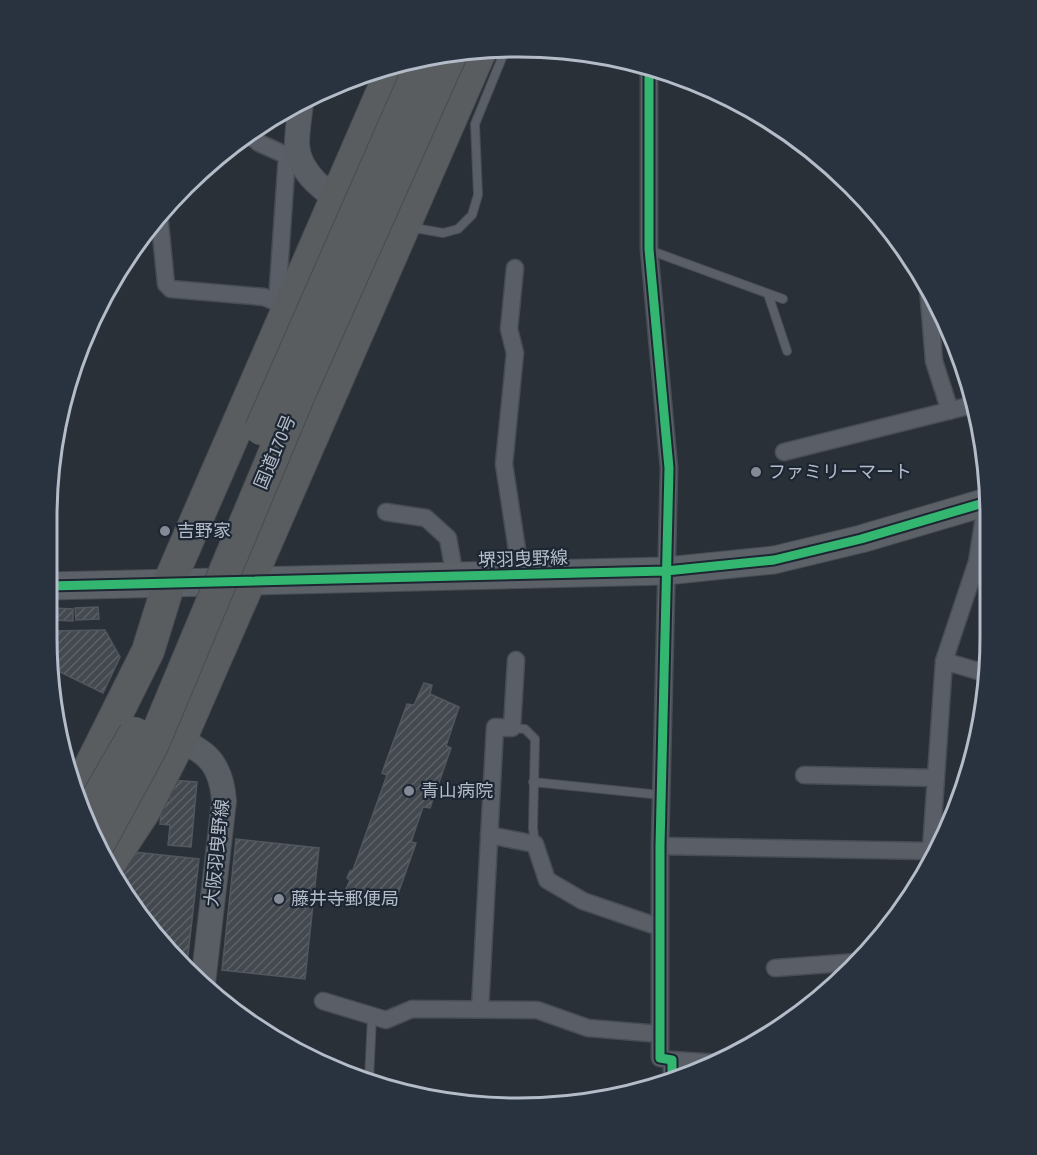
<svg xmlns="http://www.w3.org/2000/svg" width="1037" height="1155" viewBox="0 0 1037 1155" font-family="'Archivo Narrow','Noto Sans JP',sans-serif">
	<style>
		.building { fill: url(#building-hatch); stroke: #52575f; stroke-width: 1.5 }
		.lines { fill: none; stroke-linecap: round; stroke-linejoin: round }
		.lane-casing { stroke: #484c53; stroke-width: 10 }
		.street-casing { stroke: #484c53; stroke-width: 19 }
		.secondary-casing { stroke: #484c53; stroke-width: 26 }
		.primary-casing { stroke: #484c55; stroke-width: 29 }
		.highway-casing { stroke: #474c53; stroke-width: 34 }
		.lane { stroke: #5a5e66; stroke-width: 8 }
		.street { stroke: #5a5e66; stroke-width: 16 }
		.secondary { stroke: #595d64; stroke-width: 24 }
		.primary { stroke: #5c6168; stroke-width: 27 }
		.highway { stroke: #5a5d60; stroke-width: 32 }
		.highway-bridge-casing { stroke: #474c53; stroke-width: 34; stroke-linecap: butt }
		.highway-bridge { stroke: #5a5d60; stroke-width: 32 }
		.cycleway-casing { stroke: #1d2633; stroke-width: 13 }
		.cycleway { stroke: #33b770; stroke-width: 9 }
		.poi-dot { fill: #848b96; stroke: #1d2633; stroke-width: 2 }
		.labels { text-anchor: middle; stroke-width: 4.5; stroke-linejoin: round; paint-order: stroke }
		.street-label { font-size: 18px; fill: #b4bcc9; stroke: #1d2633 }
		.poi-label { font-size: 18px; fill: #b4bcc9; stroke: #1d2633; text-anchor: start }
		.rim { fill: none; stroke: #b4bcc9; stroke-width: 3 }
	</style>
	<defs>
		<pattern id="building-hatch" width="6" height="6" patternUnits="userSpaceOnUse" patternTransform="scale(1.5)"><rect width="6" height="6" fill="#444950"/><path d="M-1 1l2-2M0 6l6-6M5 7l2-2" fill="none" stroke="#5d6168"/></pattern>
	</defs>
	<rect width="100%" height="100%" fill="#2a3038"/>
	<path class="building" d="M98 607 99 619 76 620 75 608Z
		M53 608 73 609V621L53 620Z
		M105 630 120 657 103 693 50 667 46 636 49 631Z
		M424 683 432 685 430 694 459 707 446 746 451 748 430 808 423 807 411 842 416 843 394 905 346 889 350 880 347 878 350 871 353 870 387 775 382 773 407 704 414 705Z
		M58 735H68L66 751 64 753Z
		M171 780 197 782 191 847 168 845 170 825 160 824 162 801 170 802Z
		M236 839 319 848 305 979 222 970Z
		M134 852 199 859 187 963H183L144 924 118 881Z"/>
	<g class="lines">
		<defs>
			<path id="lane" d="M828 162V169
				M409 227 443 233 458 229 472 215 478 195 475 124 506 48
				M649 250 783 299
				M768 294 787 351
				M512 728 525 729 535 739 533 828 535 844
				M533 782 661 795
				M369 1080 372 1016"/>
			<path id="street" d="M649 67V249L669 468 660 846V1058L672 1060V1080
				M248 134 259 143 297 160
				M159 214 166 284 171 289 264 297 288 307
				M515 268 509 329 515 353 504 464 521 576
				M928 287 934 361 950 411
				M277 302 287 156
				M784 452 976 404
				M386 512 426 518 448 538 455 577
				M944 661 988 674
				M804 775 936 778
				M489 835 535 844 547 880 583 901 659 927
				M660 846 931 851
				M930 864 944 661 977 562 989 485
				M775 968 857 962
				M323 1001 386 1020 412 1009 537 1010 588 1028 660 1034
				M480 1009 495 727 512 728 516 660
				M672 1060 719 1063"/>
			<path id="secondary" d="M301 101C300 115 297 130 297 144 298 173 327 195 351 205
				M164 733C201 749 221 757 224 801L203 983"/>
			<path id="primary" d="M49 586 666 571 774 560 861 539 990 501"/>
			<path id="highway" d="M77 793 148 651 169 583 395 63
				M108 866 143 813 180 740 481 49"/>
		</defs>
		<use href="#lane" class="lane-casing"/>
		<use href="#street" class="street-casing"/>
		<use href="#secondary" class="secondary-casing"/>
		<use href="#primary" class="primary-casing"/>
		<use href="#highway" class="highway-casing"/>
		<use href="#lane" class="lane"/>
		<use href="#street" class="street"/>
		<use href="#secondary" class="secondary"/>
		<use href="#primary" class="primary"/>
		<use href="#highway" class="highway"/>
		<defs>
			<path id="highway-bridge" d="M261 429 424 58
				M86 818 135 733
				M97 847 152 746 301 390 451 54"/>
		</defs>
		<use href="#highway-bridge" class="highway-bridge-casing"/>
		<use href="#highway-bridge" class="highway-bridge"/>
		<defs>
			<path id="cycleway" d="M649 67V249L669 468 660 846V1058L672 1060V1080
				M49 586 666 571 774 560 861 539 990 501"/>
		</defs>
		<use href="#cycleway" class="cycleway-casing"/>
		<use href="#cycleway" class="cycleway"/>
	</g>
	<g class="poi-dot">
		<circle cx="756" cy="472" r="6"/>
		<circle cx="165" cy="531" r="6"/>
		<circle cx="409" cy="791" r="6"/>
		<circle cx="279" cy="899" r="6"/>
	</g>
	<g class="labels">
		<g class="street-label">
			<text transform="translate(275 452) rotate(-67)" y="6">国道170号</text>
			<text transform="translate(523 559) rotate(-2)" y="6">堺羽曳野線</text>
			<text transform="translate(217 853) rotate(-84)" y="6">大阪羽曳野線</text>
		</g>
		<g class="poi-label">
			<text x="768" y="478">ファミリーマート</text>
			<text x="177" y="537">吉野家</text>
			<text x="421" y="797">青山病院</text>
			<text x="291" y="905">藤井寺郵便局</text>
		</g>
	</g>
	<path d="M0 0H1037V1155H0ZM518 57H519A461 461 0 0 1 980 518V637A461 461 0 0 1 519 1098H518A461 461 0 0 1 57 637V518A461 461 0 0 1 518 57Z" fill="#29323f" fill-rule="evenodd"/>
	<path class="rim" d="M518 57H519A461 461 0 0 1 980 518V637A461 461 0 0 1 519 1098H518A461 461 0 0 1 57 637V518A461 461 0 0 1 518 57Z"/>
</svg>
